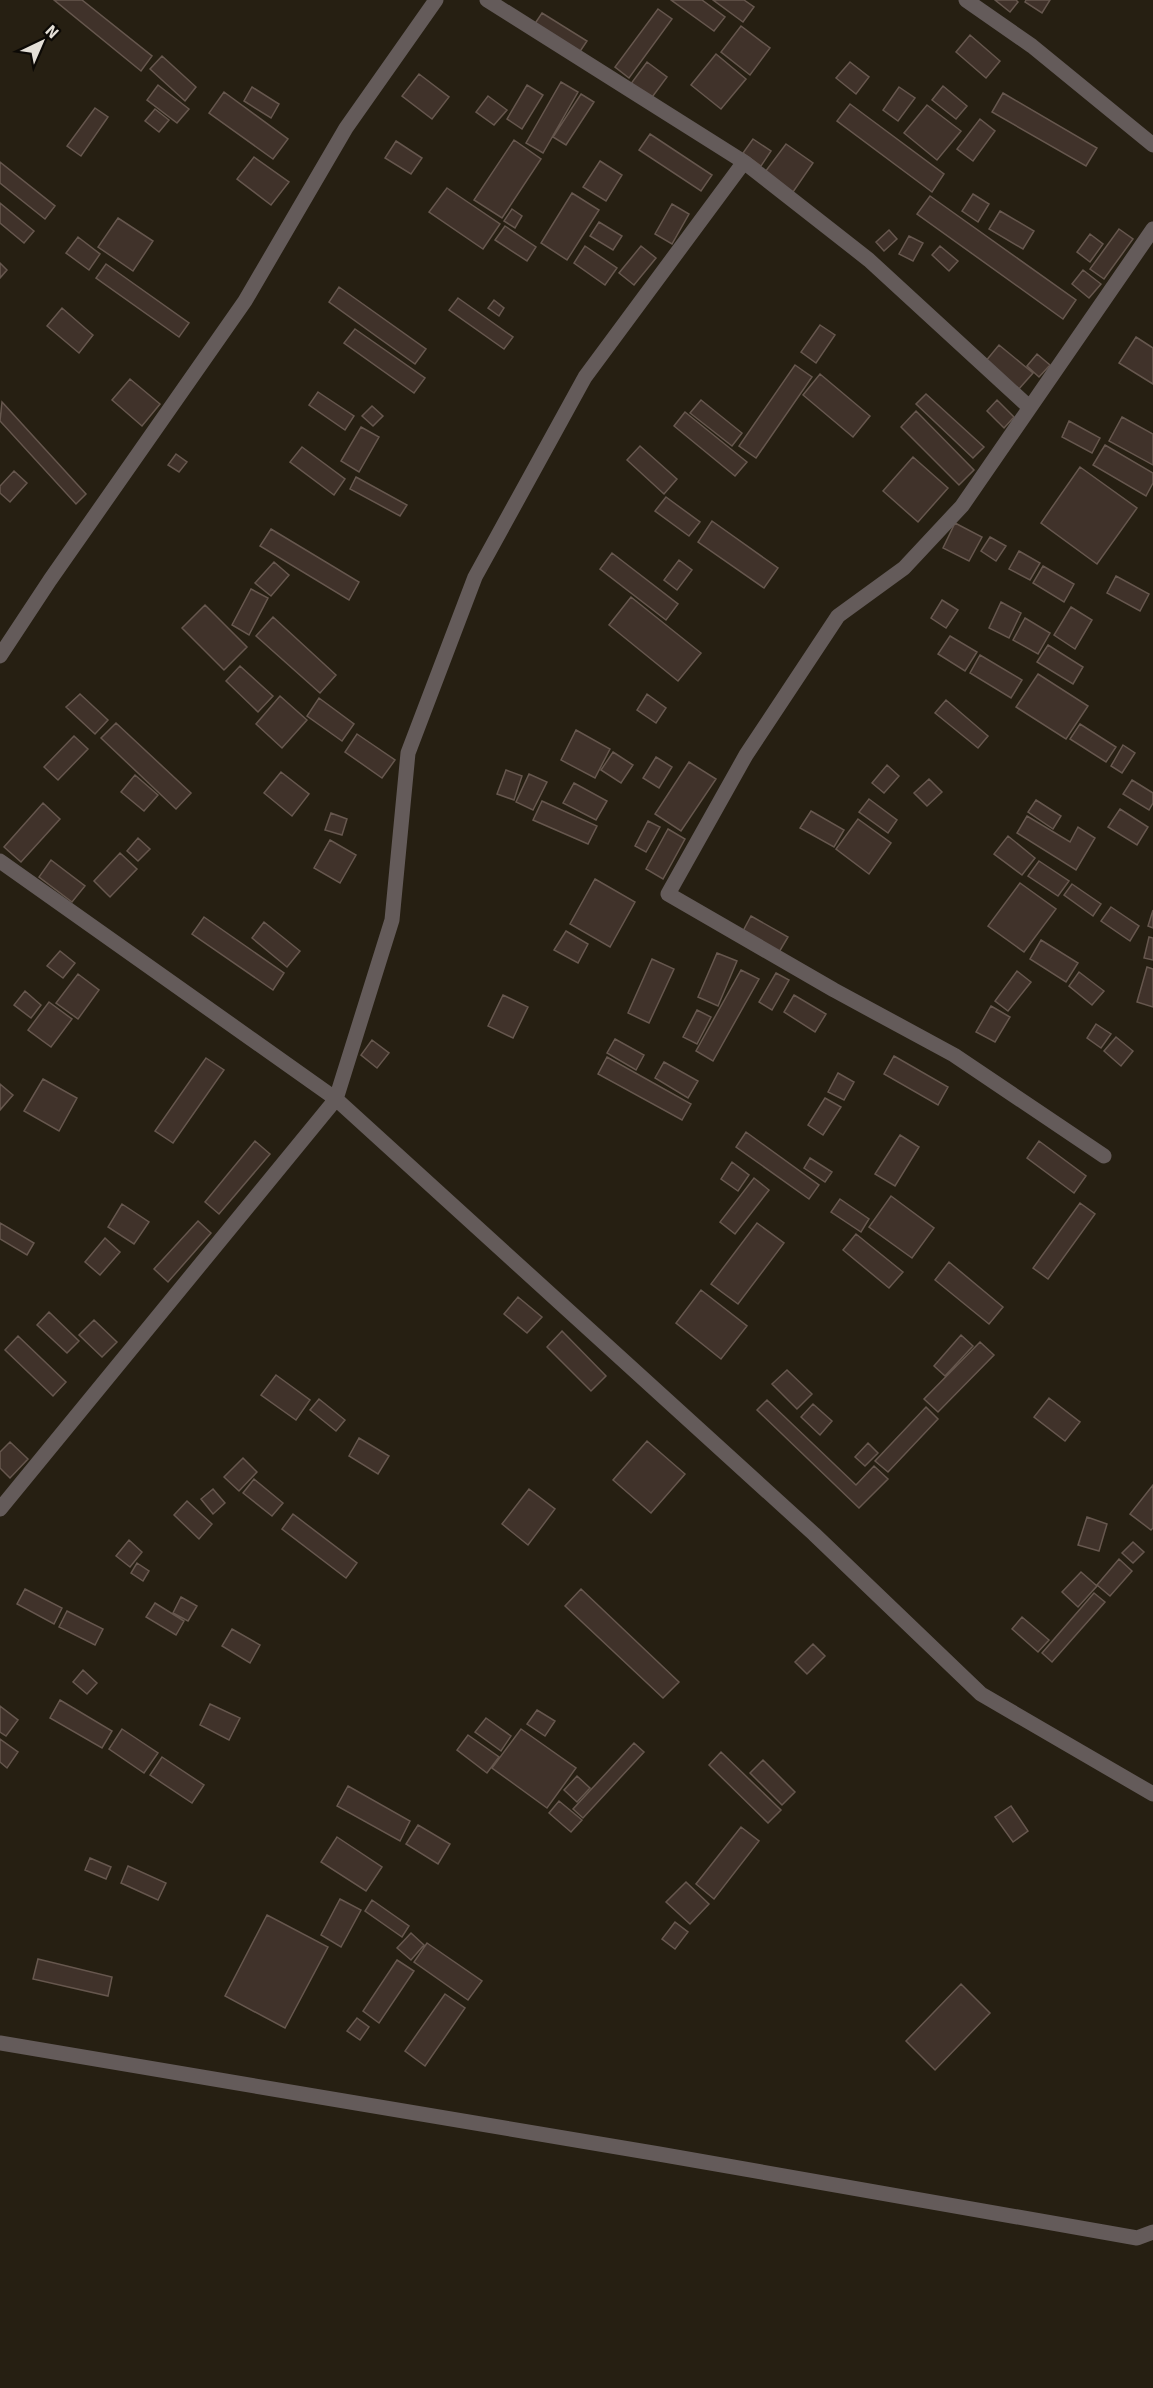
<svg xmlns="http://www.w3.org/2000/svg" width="1153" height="2388" viewBox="0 0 1153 2388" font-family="Signika,sans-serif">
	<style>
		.building { fill: #40322a; stroke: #66574e; stroke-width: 1.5 }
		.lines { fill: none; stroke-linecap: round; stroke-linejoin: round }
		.minor { stroke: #645b5a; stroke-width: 15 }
		.tertiary { stroke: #645b5a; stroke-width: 15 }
	</style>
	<rect width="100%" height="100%" fill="#261f12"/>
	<path class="building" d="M54 0H82L152 56 141 71Z
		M671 0H702L725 17 714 31Z
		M713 0H744L754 7 743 22Z
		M995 0H1016L1018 2 1010 12Z
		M1026 0H1050L1042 13 1025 2Z
		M658 9 672 19 629 78 615 67Z
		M542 13 587 41 577 56 532 28Z
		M741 26 770 48 750 75 721 52Z
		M970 35 1000 61 986 78 956 52Z
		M716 54 746 79 721 109 691 85Z
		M162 56 196 87 185 101 150 69Z
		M647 62 667 77 650 100 630 85Z
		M850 62 869 77 856 94 836 78Z
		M419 74 449 97 432 119 402 96Z
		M561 82 578 92 543 153 526 143Z
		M158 85 189 109 177 123 147 100Z
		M527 85 543 95 522 129 507 119Z
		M943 86 967 106 956 119 932 100Z
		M252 87 279 104 271 118 244 101Z
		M899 87 915 98 898 121 883 110Z
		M224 92 288 139 273 159 209 113Z
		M1003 93 1097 148 1086 166 992 112Z
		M581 94 594 102 566 145 553 137Z
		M488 96 507 110 494 125 476 112Z
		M850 104 944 174 932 192 837 121Z
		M927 105 961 131 937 160 904 133Z
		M95 108 108 117 81 156 67 146Z
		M155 109 169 120 159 132 145 121Z
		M980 119 995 131 973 161 957 149Z
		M650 134 712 175 701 191 639 150Z
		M753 139 771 151 761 166 743 153Z
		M514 140 541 159 502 218 474 200Z
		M396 141 422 158 411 174 385 158Z
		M786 144 813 163 793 192 765 172Z
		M254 157 289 182 271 205 237 179Z
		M600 161 622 175 606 201 583 187Z
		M0 162 55 206 45 219 0 183Z
		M447 188 500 224 483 249 429 212Z
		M572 193 599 210 567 260 541 243Z
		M973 194 989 204 978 222 962 211Z
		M930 196 1076 300 1063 319 917 214Z
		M0 203 34 231 24 243 0 223Z
		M672 204 689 214 672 244 655 234Z
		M512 209 522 216 515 228 504 221Z
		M1000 211 1034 231 1023 249 989 229Z
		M118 218 153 241 133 271 98 247Z
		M599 222 622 236 613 250 590 236Z
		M505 226 536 247 527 261 495 240Z
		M1119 229 1133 239 1104 279 1090 269Z
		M889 230 897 239 884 251 876 242Z
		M1090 234 1103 244 1090 262 1077 252Z
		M909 236 923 243 913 261 899 254Z
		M78 237 100 254 89 270 66 253Z
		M585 246 617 268 605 285 574 263Z
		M641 246 656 258 634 285 619 273Z
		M940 246 958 261 949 271 932 255Z
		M0 263 7 270 0 278Z
		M106 264 189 323 179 337 96 278Z
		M1083 270 1101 284 1089 298 1072 284Z
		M339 287 426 349 415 364 329 302Z
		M458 298 513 337 504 349 449 310Z
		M494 300 504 308 499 316 488 308Z
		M62 308 93 335 79 353 47 326Z
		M820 325 835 335 816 363 801 352Z
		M355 329 425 378 414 393 344 343Z
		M1136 337 1153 348V384L1119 363Z
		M999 345 1033 373 1018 390 985 362Z
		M1037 354 1050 365 1039 377 1027 366Z
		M795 365 812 377 756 458 739 446Z
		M820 374 870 416 853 437 803 395Z
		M130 379 160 404 142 426 112 400Z
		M318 392 354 416 345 430 309 405Z
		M926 394 984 447 973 458 916 404Z
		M701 400 742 433 732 446 690 413Z
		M997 400 1014 417 1004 428 987 411Z
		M2 402 86 494 76 504 0 421Z
		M372 406 383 416 373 426 362 416Z
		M916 411 974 470 959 485 901 427Z
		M685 412 747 462 735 476 674 426Z
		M1122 417 1153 434V465L1109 441Z
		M1069 421 1100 438 1092 453 1062 437Z
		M361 427 379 437 359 472 341 461Z
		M1105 445 1153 473V483L1146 496 1093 465Z
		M640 446 677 479 664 494 627 460Z
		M302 447 345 479 334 495 290 462Z
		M176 454 187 462 179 472 168 465Z
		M913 457 948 488 918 522 883 491Z
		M1080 467 1137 508 1097 564 1041 523Z
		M14 471 27 483 10 502 0 493V486Z
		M356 477 407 505 400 516 350 489Z
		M666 497 700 522 689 536 655 511Z
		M712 521 778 568 764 588 698 542Z
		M955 523 982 537 969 561 943 548Z
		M271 529 359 582 349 600 260 546Z
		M990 537 1006 546 996 561 981 551Z
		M1019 551 1040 563 1030 580 1009 569Z
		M612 553 678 604 666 620 600 569Z
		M679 560 692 570 677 590 664 580Z
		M274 562 289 575 271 596 255 583Z
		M1043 566 1074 584 1064 602 1033 583Z
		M1116 576 1149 594 1140 611 1107 593Z
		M251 589 268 598 249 635 232 625Z
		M631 597 701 653 678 681 609 625Z
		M942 600 958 610 946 628 931 618Z
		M1001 602 1021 613 1009 638 989 628Z
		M205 605 247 647 224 670 182 628Z
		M1071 607 1092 620 1075 649 1054 635Z
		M273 617 336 675 320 693 256 636Z
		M1025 618 1050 633 1038 654 1013 640Z
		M950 636 977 652 965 671 938 654Z
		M1048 645 1083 667 1073 684 1037 662Z
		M980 655 1022 680 1011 698 970 673Z
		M240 666 273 696 258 712 226 681Z
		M1038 674 1088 706 1066 739 1016 707Z
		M80 694 108 720 95 734 66 707Z
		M647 694 666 708 656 723 637 710Z
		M280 696 307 720 282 748 256 724Z
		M319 698 354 724 342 741 307 716Z
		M946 700 988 736 978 748 935 713Z
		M116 723 191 793 176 809 101 738Z
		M1080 724 1116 747 1106 762 1070 739Z
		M576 730 610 749 595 778 561 760Z
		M357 734 395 760 382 778 345 752Z
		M74 736 88 749 58 780 44 767Z
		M1123 745 1135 753 1122 773 1111 766Z
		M613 752 633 765 621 783 601 770Z
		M656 757 672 767 659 788 643 778Z
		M689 762 716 779 681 831 655 814Z
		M887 765 899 776 884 793 872 783Z
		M506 770 522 776 514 800 497 794Z
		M281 772 309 794 292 816 264 793Z
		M529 774 547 782 533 810 516 802Z
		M135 775 158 795 144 811 121 792Z
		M929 779 942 792 927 806 914 793Z
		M1132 780 1153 793V803L1149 810 1123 794Z
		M574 783 607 801 596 820 563 803Z
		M869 799 897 820 888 833 859 812Z
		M1036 800 1061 816 1053 829 1028 812Z
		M542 801 597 826 588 844 533 820Z
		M43 803 60 819 21 862 4 847Z
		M1120 809 1148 827 1137 845 1108 827Z
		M811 811 844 830 834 847 800 828Z
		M331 813 347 819 342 835 325 830Z
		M1027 816 1070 842 1078 827 1095 838 1076 870 1017 833Z
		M858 819 891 843 869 874 836 849Z
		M648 821 660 827 646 852 635 846Z
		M668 829 685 839 663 879 646 869Z
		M1008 836 1035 858 1022 875 994 854Z
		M138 838 150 849 138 861 127 851Z
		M330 840 356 855 340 883 314 868Z
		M120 853 137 869 110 897 94 881Z
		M51 860 85 886 72 902 39 877Z
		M1039 861 1069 881 1058 896 1028 876Z
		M595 879 635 902 610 947 570 924Z
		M1020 883 1056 909 1024 952 988 926Z
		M1072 884 1101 904 1093 916 1064 895Z
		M1111 907 1139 926 1130 941 1101 921Z
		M1153 910V928L1148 926Z
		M751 916 788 937 778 954 742 933Z
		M204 917 284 973 273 990 192 934Z
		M264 922 300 951 287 967 252 938Z
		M566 931 588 944 578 963 554 950Z
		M1149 937 1153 938V960L1144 958Z
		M1041 940 1078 963 1066 982 1030 959Z
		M60 951 75 963 63 978 47 966Z
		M717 953 737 961 718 1006 698 997Z
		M652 959 674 969 649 1023 628 1013Z
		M1147 967 1153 969V1007L1137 1002Z
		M741 970 759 979 713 1061 696 1051Z
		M1017 971 1031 982 1008 1011 995 1001Z
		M1079 972 1104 991 1092 1005 1069 986Z
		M776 973 789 980 772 1010 759 1002Z
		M78 974 99 990 78 1019 56 1003Z
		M25 991 41 1005 31 1018 14 1005Z
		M503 995 528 1007 513 1038 488 1026Z
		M794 995 826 1014 815 1032 784 1012Z
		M49 1002 72 1019 51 1047 28 1030Z
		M991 1006 1010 1017 995 1042 976 1032Z
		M697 1010 711 1017 697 1044 683 1037Z
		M1096 1024 1111 1034 1101 1048 1087 1038Z
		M1116 1037 1133 1051 1121 1066 1104 1051Z
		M615 1039 644 1055 636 1070 607 1053Z
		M372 1040 389 1053 377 1068 361 1055Z
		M894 1056 948 1087 938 1105 884 1074Z
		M607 1057 691 1104 682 1120 598 1074Z
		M206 1058 224 1070 173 1143 155 1131Z
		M664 1062 698 1081 688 1098 655 1078Z
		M838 1073 854 1082 844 1100 828 1092Z
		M43 1079 77 1098 59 1131 24 1111Z
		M0 1084 13 1095 0 1110Z
		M825 1098 841 1107 823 1135 808 1125Z
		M746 1132 819 1185 809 1199 736 1147Z
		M900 1135 919 1147 895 1186 875 1174Z
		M255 1141 270 1154 219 1214 205 1202Z
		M1039 1141 1086 1176 1074 1193 1027 1158Z
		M810 1158 832 1172 825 1182 804 1168Z
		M732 1162 749 1175 738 1191 721 1179Z
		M754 1178 769 1190 735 1234 720 1222Z
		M891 1196 934 1228 912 1258 869 1227Z
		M840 1199 869 1219 861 1232 831 1212Z
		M1080 1203 1095 1214 1048 1279 1033 1268Z
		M122 1204 149 1222 134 1244 108 1227Z
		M198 1221 211 1233 168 1282 154 1269Z
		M0 1223 34 1243 27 1255 0 1239Z
		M757 1223 784 1243 738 1304 711 1284Z
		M856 1234 903 1272 889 1288 843 1250Z
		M105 1238 120 1252 100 1275 85 1262Z
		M949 1262 1003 1307 989 1324 935 1280Z
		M701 1290 747 1326 721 1359 676 1323Z
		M518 1297 542 1317 527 1333 504 1314Z
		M49 1312 79 1341 67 1353 37 1325Z
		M94 1320 117 1342 102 1357 79 1335Z
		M562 1331 606 1376 591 1391 547 1347Z
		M961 1335 973 1346 945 1376 934 1366Z
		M18 1336 66 1382 53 1396 5 1350Z
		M980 1342 994 1355 938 1412 924 1399Z
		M787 1370 812 1394 797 1409 772 1384Z
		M276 1375 310 1400 296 1420 261 1395Z
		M1049 1398 1080 1422 1065 1441 1034 1417Z
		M319 1399 345 1420 336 1431 310 1410Z
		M767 1400 856 1485 874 1466 888 1479 859 1508 757 1410Z
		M813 1404 832 1421 820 1435 801 1417Z
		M926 1407 938 1419 888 1472 875 1461Z
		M359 1438 389 1456 378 1474 349 1456Z
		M647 1441 685 1474 651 1513 613 1480Z
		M10 1442 28 1459 10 1478 0 1468V1452Z
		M868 1443 878 1453 865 1466 855 1457Z
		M243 1458 257 1472 239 1491 224 1477Z
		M254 1479 283 1503 272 1516 243 1493Z
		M1153 1485V1528L1151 1530 1130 1514Z
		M213 1489 225 1503 213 1514 201 1499Z
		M529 1489 555 1509 528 1545 502 1524Z
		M187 1501 212 1524 199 1539 174 1515Z
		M293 1514 357 1563 346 1578 282 1529Z
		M1087 1517 1107 1524 1099 1551 1078 1545Z
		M129 1540 142 1552 130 1567 116 1556Z
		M1133 1542 1144 1552 1133 1563 1122 1553Z
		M1119 1559 1132 1571 1110 1596 1097 1585Z
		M137 1563 149 1571 143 1581 131 1573Z
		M1081 1572 1097 1586 1078 1607 1062 1592Z
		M25 1589 62 1608 54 1624 17 1604Z
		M581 1589 679 1682 663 1698 565 1606Z
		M1094 1593 1105 1602 1052 1662 1042 1653Z
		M181 1597 197 1606 188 1621 173 1613Z
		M155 1603 184 1621 176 1635 146 1617Z
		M67 1611 103 1629 95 1645 59 1627Z
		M1022 1617 1049 1640 1038 1652 1012 1629Z
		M232 1629 260 1645 250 1663 222 1646Z
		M813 1644 825 1656 807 1674 795 1662Z
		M83 1670 97 1683 87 1694 73 1682Z
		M60 1700 112 1731 102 1748 50 1718Z
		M210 1704 240 1718 229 1740 200 1725Z
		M0 1706 18 1720 6 1736 0 1732Z
		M537 1710 555 1721 545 1736 527 1724Z
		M486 1718 511 1736 501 1751 475 1732Z
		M122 1729 158 1753 144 1773 109 1749Z
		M521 1729 576 1768 547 1808 492 1768Z
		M468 1735 499 1757 487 1773 457 1750Z
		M0 1739 18 1752 7 1768 0 1762Z
		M634 1743 644 1752 583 1818 573 1809Z
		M721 1752 781 1810 768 1823 709 1765Z
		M162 1757 204 1785 192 1803 150 1775Z
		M763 1760 795 1792 782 1805 750 1773Z
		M577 1776 590 1788 577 1802 564 1790Z
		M348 1786 410 1821 400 1841 337 1806Z
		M559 1801 582 1820 571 1832 549 1813Z
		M1011 1806 1028 1831 1013 1842 995 1817Z
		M418 1825 450 1844 438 1864 406 1844Z
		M741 1827 759 1841 714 1899 696 1884Z
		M337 1837 382 1867 366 1891 321 1862Z
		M90 1858 111 1867 106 1879 85 1870Z
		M128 1866 166 1883 158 1900 121 1883Z
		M686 1882 709 1904 690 1924 666 1902Z
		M340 1899 361 1910 341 1947 321 1935Z
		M372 1900 409 1926 402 1937 365 1911Z
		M267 1915 328 1947 285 2028 225 1996Z
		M675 1922 688 1932 675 1949 662 1939Z
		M411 1933 424 1945 411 1960 397 1948Z
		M427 1943 482 1981 468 2000 414 1962Z
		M38 1959 112 1977 108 1996 33 1979Z
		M397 1960 414 1971 379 2023 363 2011Z
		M961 1984 990 2013 935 2070 906 2041Z
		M445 1994 465 2008 425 2066 405 2051Z
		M357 2018 369 2027 360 2040 347 2031Z"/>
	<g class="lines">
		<path class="minor" d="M487 0 744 162 869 260 1028 406
			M966 0 1032 46 1153 145
			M0 656 50 580 245 301 346 128 436 0
			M0 861 336 1099 814 1534 981 1694 1153 1794
			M1104 1156 954 1055 834 990 668 894 746 755 838 616 904 568 962 506 1153 229
			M0 1509 336 1099 392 920 408 753 475 577 585 377 744 162"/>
		<path class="tertiary" d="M0 2043 659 2154 1137 2238 1153 2232"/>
	</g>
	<g transform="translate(42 42) rotate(44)" stroke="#0c0905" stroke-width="4.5" paint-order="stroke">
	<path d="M0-4.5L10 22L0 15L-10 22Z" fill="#e4dfd7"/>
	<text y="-9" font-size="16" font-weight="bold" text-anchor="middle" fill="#e4dfd7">N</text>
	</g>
</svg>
